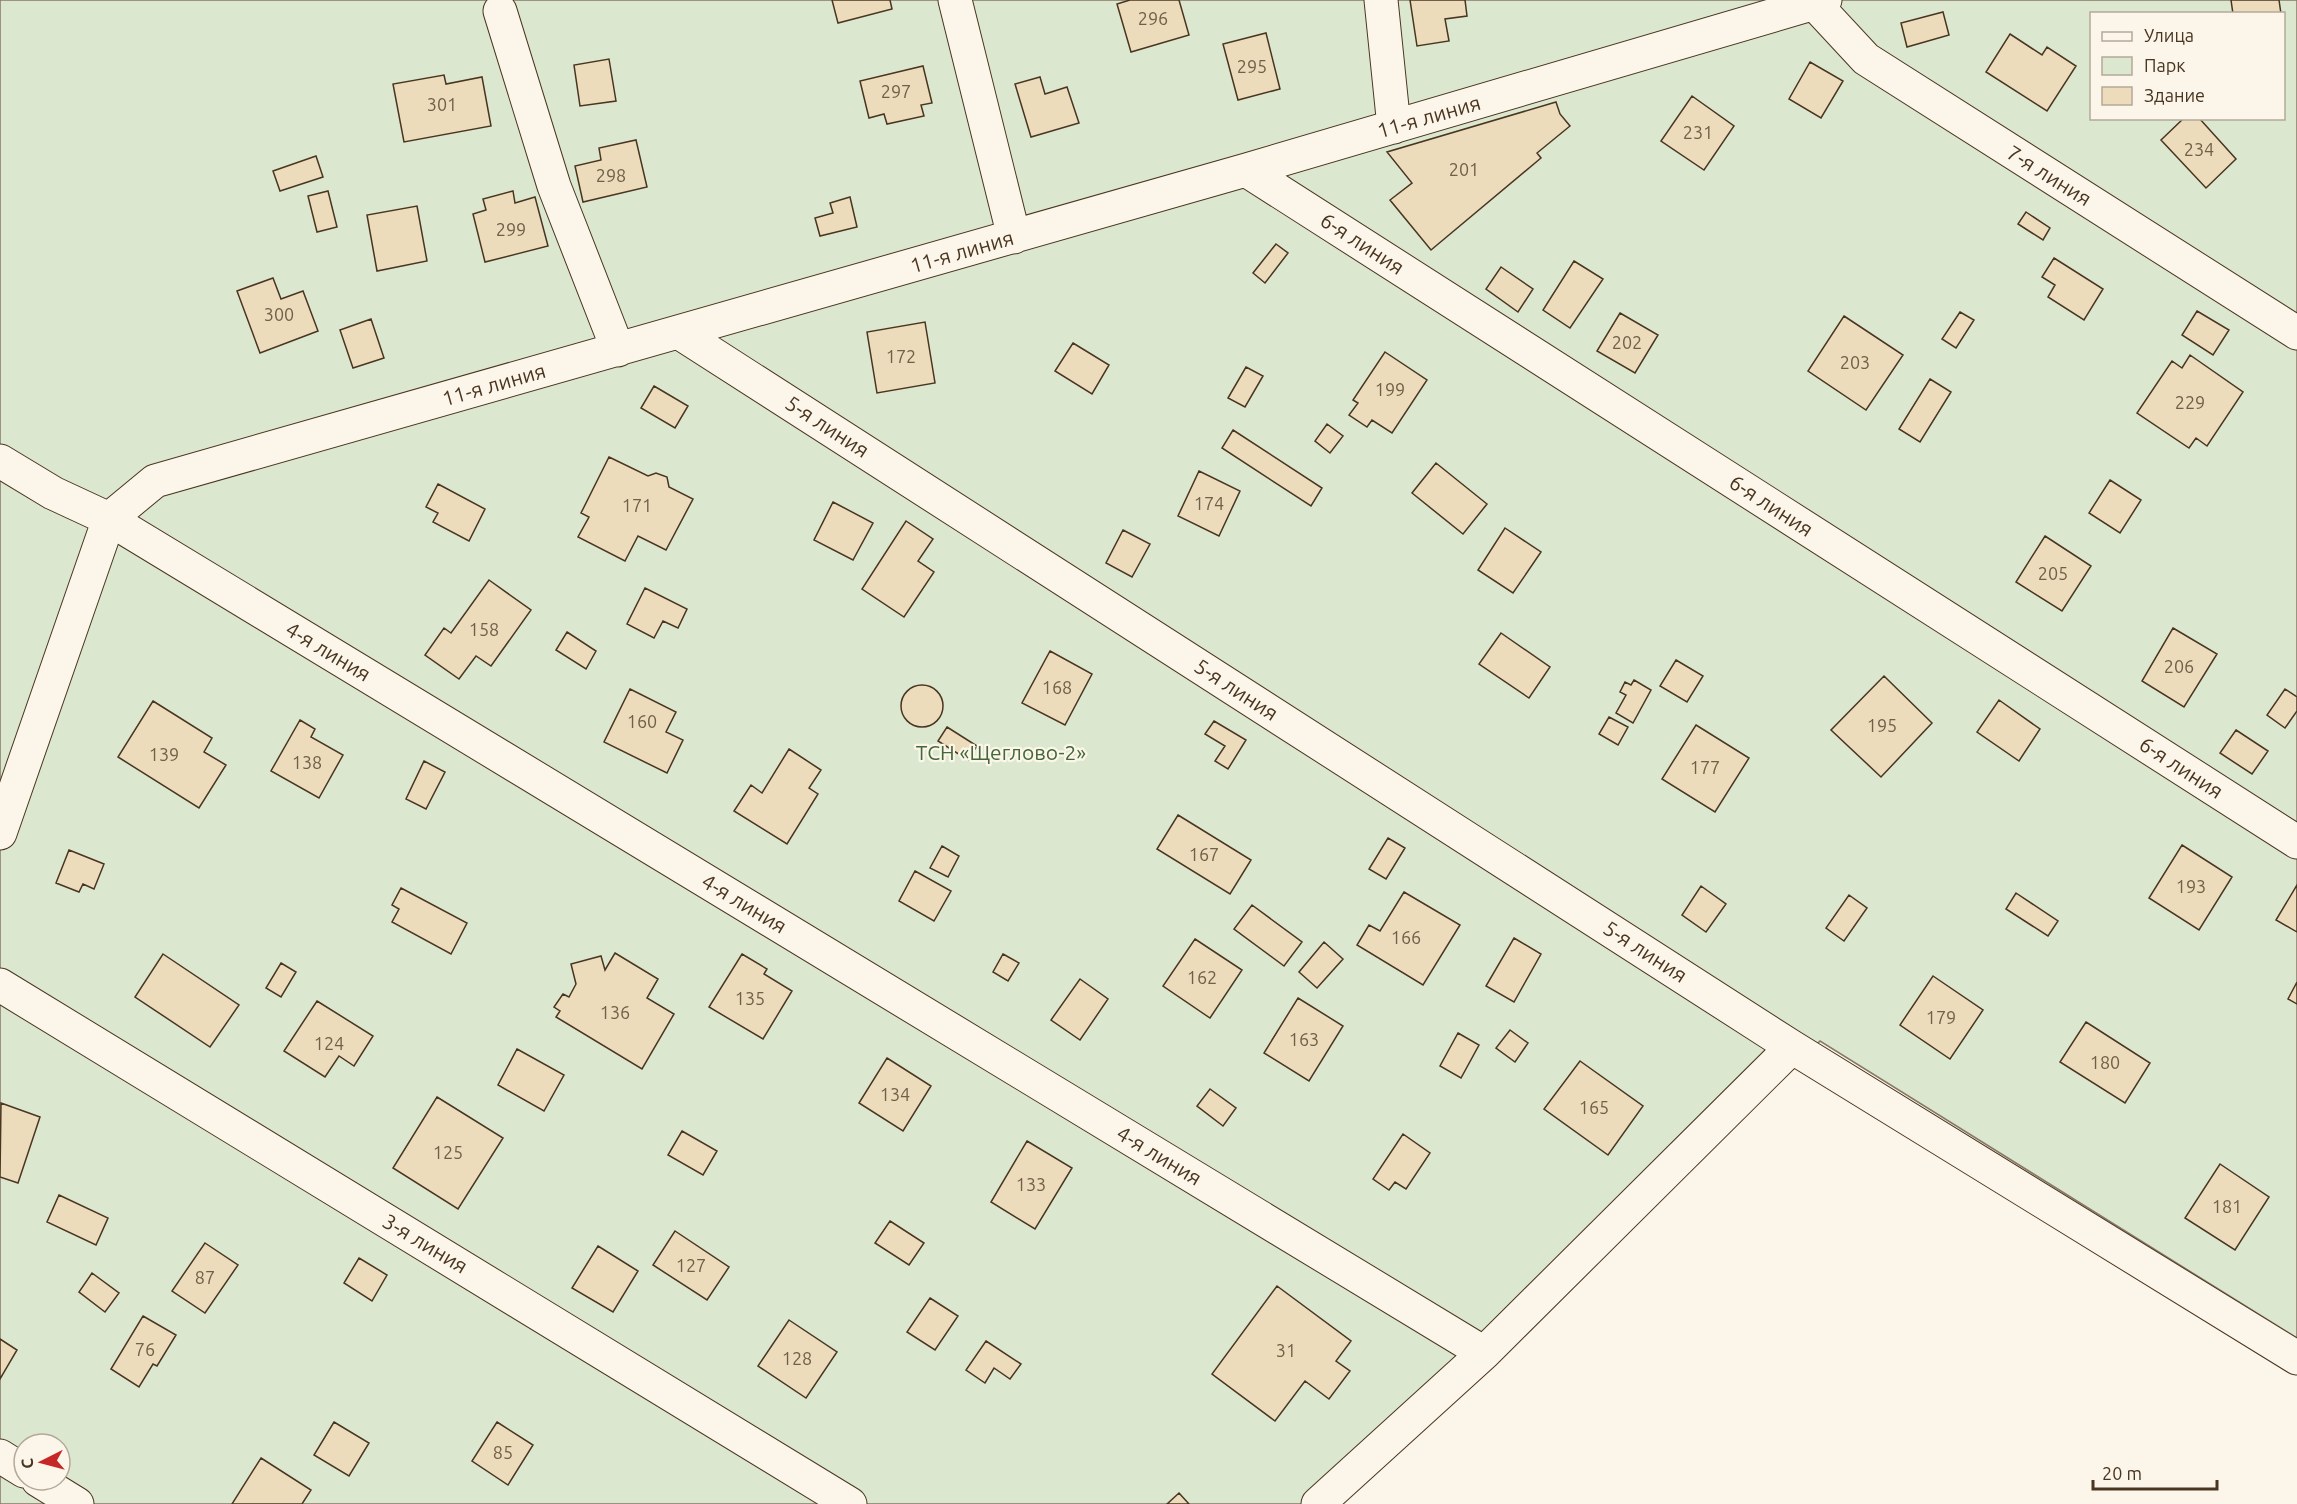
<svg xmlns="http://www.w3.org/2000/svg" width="2297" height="1504" viewBox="0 0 2297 1504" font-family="Ubuntu,sans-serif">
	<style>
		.green { fill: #dce7d0; stroke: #887966; stroke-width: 1.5; fill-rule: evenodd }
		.building { fill: #ecdcbc; stroke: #4a3520; stroke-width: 1.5 }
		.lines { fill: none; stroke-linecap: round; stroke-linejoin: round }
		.minor-casing { stroke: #4a3520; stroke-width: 35 }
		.minor { stroke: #fbf6e9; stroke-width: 33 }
		.labels { text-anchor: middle; stroke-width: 4.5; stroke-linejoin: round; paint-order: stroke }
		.number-label { font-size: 18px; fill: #725f47 }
		.street-label { font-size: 21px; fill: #4a3520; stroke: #fbf6e9 }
		.park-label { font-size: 21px; fill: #436837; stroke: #fbf6e9 }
	</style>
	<rect width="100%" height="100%" fill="#fbf6e9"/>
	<path class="green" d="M0 0H2297V1338L1820 1041 1497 1361 1340 1504H0ZM2092 14H2284V118H2092ZM24 1444H60V1480H24Z"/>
	<path class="building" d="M832 0H890L892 9 838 23Z
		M1130 0H1179L1189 35 1131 52 1117 4Z
		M1410 0H1465L1467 16 1445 19 1449 41 1417 46Z
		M2231 0H2279L2281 14H2233Z
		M1943 12 1949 35 1907 47 1901 23Z
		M1266 33 1280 89 1238 100 1223 44Z
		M2010 34 2042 55 2047 47 2076 66 2047 111 1986 72Z
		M609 59 616 101 580 106 574 65Z
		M1810 62 1843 81 1821 118 1789 99Z
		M923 66 932 103 921 105 924 116 887 124 884 114 869 118 860 81Z
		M444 75 446 84 482 77 491 126 404 142 393 84Z
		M1040 77 1045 94 1067 87 1079 123 1031 137 1015 84Z
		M1692 96 1734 126 1704 170 1661 141Z
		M1556 102 1560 114 1570 126 1537 153 1541 158 1431 250 1390 200 1412 183 1387 152Z
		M2184 118H2199L2236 159 2206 188 2161 140Z
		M636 140 647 187 583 202 575 166 601 160 599 148Z
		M316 156 323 177 280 191 273 171Z
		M328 191 337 227 317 232 308 196Z
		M513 191 515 203 535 197 548 246 485 262 473 214 486 210 483 199Z
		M850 197 857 227 820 236 815 218 833 213 830 203Z
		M417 206 427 261 377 271 367 215Z
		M2026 212 2050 228 2043 240 2018 224Z
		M1276 244 1288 253 1265 283 1253 273Z
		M2054 258 2103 289 2084 320 2048 297 2055 285 2042 277Z
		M1574 261 1603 279 1570 328 1543 310Z
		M1501 267 1533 289 1518 312 1486 289Z
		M273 278 281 299 303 291 318 331 260 353 237 291Z
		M2197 311 2229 330 2213 355 2182 335Z
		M1960 312 1974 320 1956 348 1942 339Z
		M1620 313 1658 335 1635 373 1597 351Z
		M1844 316 1903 355 1866 410 1808 371Z
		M371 319 384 358 353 368 340 330Z
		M925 322 935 383 877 393 867 332Z
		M1073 343 1109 365 1092 394 1055 371Z
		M1385 352 1427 380 1392 433 1372 420 1367 427 1349 415 1358 403 1353 400Z
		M2190 355 2243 392 2207 446 2196 438 2189 448 2137 413 2172 361 2182 368Z
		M1246 367 1263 376 1245 407 1228 398Z
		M1930 379 1951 392 1920 442 1899 429Z
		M654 386 688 406 675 428 641 408Z
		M1327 424 1343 436 1330 453 1315 441Z
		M1233 430 1322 488 1311 506 1222 448Z
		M609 457 648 476 656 473 667 477 669 487 693 499 666 550 638 536 625 561 578 537 589 517 581 513Z
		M1436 463 1487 504 1463 534 1412 493Z
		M1199 471 1240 491 1219 536 1178 516Z
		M2110 480 2141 500 2120 533 2089 513Z
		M438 484 485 509 469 541 433 522 438 513 426 507Z
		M833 502 873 523 853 560 814 540Z
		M906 521 933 539 918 561 934 572 904 617 862 589Z
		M1505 528 1541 552 1513 593 1478 570Z
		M1123 530 1150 544 1132 577 1106 563Z
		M2045 536 2091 566 2062 611 2016 582Z
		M489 580 531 610 491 666 476 656 459 679 425 655 444 628 451 633Z
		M645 588 687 609 678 628 663 621 654 638 627 624Z
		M2173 628 2217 654 2184 707 2142 681Z
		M567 632 596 651 586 669 556 650Z
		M1501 633 1550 667 1529 698 1479 664Z
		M1050 651 1092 674 1065 725 1022 703Z
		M1676 660 1703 676 1687 702 1660 686Z
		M1884 676 1932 723 1881 777 1831 730Z
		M1634 680 1651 690 1633 723 1616 713 1626 695 1620 692 1625 682 1631 685Z
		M901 706a21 21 0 1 1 42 0a21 21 0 1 1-42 0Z
		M630 689 676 712 666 732 683 740 667 773 604 742Z
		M2285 689 2297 697V711L2285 728 2267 715Z
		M1999 700 2040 729 2019 761 1977 732Z
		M153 701 212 738 204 752 226 765 199 808 118 757Z
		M1609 717 1628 727 1618 745 1599 734Z
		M300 720 315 729 311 737 343 755 319 798 271 771Z
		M1214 721 1246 740 1228 769 1215 761 1225 746 1205 734Z
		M1696 725 1749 758 1715 812 1662 779Z
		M947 727 977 746 968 760 938 741Z
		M2236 730 2268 751 2252 774 2220 753Z
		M789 749 821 770 809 788 818 794 787 844 734 811 751 785 762 793Z
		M424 761 445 772 426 809 406 799Z
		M1178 815 1251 860 1230 894 1157 849Z
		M1388 838 1405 848 1386 879 1369 869Z
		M2182 845 2232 877 2199 930 2149 898Z
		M942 846 959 856 948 877 930 868Z
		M69 850 104 864 94 889 83 884 79 892 56 883Z
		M915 871 951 891 934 921 899 901Z
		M2297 885V932L2276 920Z
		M1701 886 1726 904 1706 932 1682 915Z
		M401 888 467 923 451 954 392 922 399 909 392 905Z
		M1404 892 1460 925 1423 985 1357 945 1369 925 1380 931Z
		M2016 893 2058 921 2048 936 2006 909Z
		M1849 895 1867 908 1844 941 1826 928Z
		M1252 905 1302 942 1284 966 1234 929Z
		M1514 938 1541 954 1514 1002 1486 986Z
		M1195 939 1242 970 1210 1018 1163 986Z
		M1324 942 1343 959 1317 988 1299 972Z
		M615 953 658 979 647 998 674 1014 642 1069 556 1017 560 1011 554 1007 563 994 569 997 576 984 571 964 601 956 605 970Z
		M163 954 239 1005 210 1047 135 997Z
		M742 954 767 969 764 974 792 991 763 1039 709 1007Z
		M1003 954 1019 963 1008 981 993 972Z
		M281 963 296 972 281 997 266 988Z
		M1933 976 1983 1010 1950 1059 1900 1025Z
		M1080 979 1108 999 1080 1040 1051 1020Z
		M2297 982V1004L2288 999Z
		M1298 998 1343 1026 1309 1081 1264 1053Z
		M317 1001 373 1036 354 1066 339 1056 325 1077 284 1051Z
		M2086 1022 2150 1063 2125 1103 2060 1062Z
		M1510 1030 1528 1043 1515 1062 1496 1048Z
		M1458 1033 1479 1045 1461 1078 1440 1066Z
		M517 1049 564 1075 544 1111 498 1085Z
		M887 1058 931 1086 903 1131 859 1103Z
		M1580 1061 1643 1106 1608 1155 1544 1109Z
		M1210 1089 1236 1108 1223 1126 1197 1106Z
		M437 1097 503 1138 458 1209 393 1168Z
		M1 1103 40 1117 18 1183 0 1177Z
		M682 1131 717 1151 703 1175 668 1155Z
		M1403 1134 1430 1153 1406 1189 1395 1182 1389 1190 1373 1179Z
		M1027 1141 1072 1168 1035 1229 991 1202Z
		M2220 1164 2269 1197 2235 1250 2185 1218Z
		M59 1195 108 1218 96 1245 47 1222Z
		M890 1221 924 1243 909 1265 875 1243Z
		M675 1231 729 1267 707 1300 653 1265Z
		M205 1243 238 1265 205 1313 172 1291Z
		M598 1246 638 1271 613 1312 572 1288Z
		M359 1258 387 1275 372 1301 344 1283Z
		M92 1273 119 1293 105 1312 79 1292Z
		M1277 1286 1351 1341 1336 1361 1350 1371 1329 1399 1305 1381 1275 1421 1212 1374Z
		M930 1298 958 1316 935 1350 907 1332Z
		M143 1316 176 1335 157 1366 153 1364 139 1387 111 1369Z
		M789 1320 837 1352 806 1398 758 1366Z
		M0 1339 17 1350 0 1379Z
		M986 1341 1021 1364 1010 1379 994 1368 985 1383 966 1370Z
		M334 1422 369 1443 349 1476 314 1455Z
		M497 1422 533 1445 508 1485 472 1461Z
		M261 1458 311 1490 302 1504H232Z
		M1179 1493 1189 1504H1167Z"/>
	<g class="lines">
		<defs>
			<path id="minor" d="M955 0 1014 237
				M1381 0 1394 127
				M1814 3 1866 59 2297 333
				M500 11 554 186 618 350
				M1246 170 2297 842
				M680 333 1792 1047 2297 1358
				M0 461 53 493 109 519 1484 1353
				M109 519 155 481 1246 170 1825 0
				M0 833 109 519
				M0 985 850 1504
				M0 1456 24 1471
				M38 1480 77 1504
				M1318 1504 1484 1353 1792 1047"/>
		</defs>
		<use href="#minor" class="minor-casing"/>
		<use href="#minor" class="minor"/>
	</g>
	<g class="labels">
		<g class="number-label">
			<text x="1153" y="25">296</text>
			<text x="1252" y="73">295</text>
			<text x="896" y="98">297</text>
			<text x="442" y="111">301</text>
			<text x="1698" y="139">231</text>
			<text x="2199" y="156">234</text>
			<text x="1464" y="176">201</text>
			<text x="611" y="182">298</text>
			<text x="511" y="236">299</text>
			<text x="279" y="321">300</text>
			<text x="1627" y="349">202</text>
			<text x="901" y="363">172</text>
			<text x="1855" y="369">203</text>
			<text x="1390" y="396">199</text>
			<text x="2190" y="409">229</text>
			<text x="1209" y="510">174</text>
			<text x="637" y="512">171</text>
			<text x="2053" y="580">205</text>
			<text x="484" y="636">158</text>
			<text x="2179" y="673">206</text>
			<text x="1057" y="694">168</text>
			<text x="642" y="728">160</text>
			<text x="1882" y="732">195</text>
			<text x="164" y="761">139</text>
			<text x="307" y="769">138</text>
			<text x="1705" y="774">177</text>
			<text x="1204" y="861">167</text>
			<text x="2191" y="893">193</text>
			<text x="1406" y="944">166</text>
			<text x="1202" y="984">162</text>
			<text x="750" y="1005">135</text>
			<text x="615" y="1019">136</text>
			<text x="1941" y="1024">179</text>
			<text x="1304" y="1046">163</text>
			<text x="329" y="1050">124</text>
			<text x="2105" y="1069">180</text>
			<text x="895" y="1101">134</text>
			<text x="1594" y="1114">165</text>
			<text x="448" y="1159">125</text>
			<text x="1031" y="1191">133</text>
			<text x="2227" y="1213">181</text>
			<text x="691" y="1272">127</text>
			<text x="205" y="1284">87</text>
			<text x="145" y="1356">76</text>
			<text x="1286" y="1357">31</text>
			<text x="797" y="1365">128</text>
			<text x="503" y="1459">85</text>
		</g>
		<g class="street-label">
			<text transform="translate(1429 117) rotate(-16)" y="7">11-я линия</text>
			<text transform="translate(2049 176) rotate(32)" y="7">7-я линия</text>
			<text transform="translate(1362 244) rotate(33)" y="7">6-я линия</text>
			<text transform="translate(962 252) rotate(-16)" y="7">11-я линия</text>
			<text transform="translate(494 385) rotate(-16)" y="7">11-я линия</text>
			<text transform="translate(827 427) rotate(33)" y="7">5-я линия</text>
			<text transform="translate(1771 506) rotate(33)" y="7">6-я линия</text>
			<text transform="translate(328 652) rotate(31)" y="7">4-я линия</text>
			<text transform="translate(1236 690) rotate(33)" y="7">5-я линия</text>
			<text transform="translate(2181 768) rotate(33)" y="7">6-я линия</text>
			<text transform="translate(744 904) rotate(31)" y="7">4-я линия</text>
			<text transform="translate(1645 952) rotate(33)" y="7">5-я линия</text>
			<text transform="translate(1159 1156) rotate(31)" y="7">4-я линия</text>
			<text transform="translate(425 1244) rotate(31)" y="7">3-я линия</text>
		</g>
		<g class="park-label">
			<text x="1001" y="760">ТСН «Щеглово-2»</text>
		</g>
	</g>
	<rect x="2090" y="12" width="195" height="108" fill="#fbf6e9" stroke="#b4a999" stroke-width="1.5"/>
	<rect x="2102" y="32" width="30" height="9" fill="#fbf6e9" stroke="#b4a999" stroke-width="1.5"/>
	<text x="2144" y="42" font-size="18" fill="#4a3520">Улица</text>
	<rect x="2102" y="57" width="30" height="18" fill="#dce7d0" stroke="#b4a999" stroke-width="1.5"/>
	<text x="2144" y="72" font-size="18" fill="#4a3520">Парк</text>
	<rect x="2102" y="87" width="30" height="18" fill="#ecdcbc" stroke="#b4a999" stroke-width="1.5"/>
	<text x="2144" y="102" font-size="18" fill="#4a3520">Здание</text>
	<g transform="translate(42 1462) rotate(264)"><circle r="28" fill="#fbf6e9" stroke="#b4a999" stroke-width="1.5"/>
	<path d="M0-4.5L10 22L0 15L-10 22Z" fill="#c62828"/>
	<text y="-9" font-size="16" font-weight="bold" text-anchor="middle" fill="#4a3520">С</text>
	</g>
	<path d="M2093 1480v9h124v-9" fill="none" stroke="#4a3520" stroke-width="3"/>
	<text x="2102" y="1480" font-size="18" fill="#4a3520" stroke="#fbf6e9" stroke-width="4.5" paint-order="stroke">20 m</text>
</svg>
